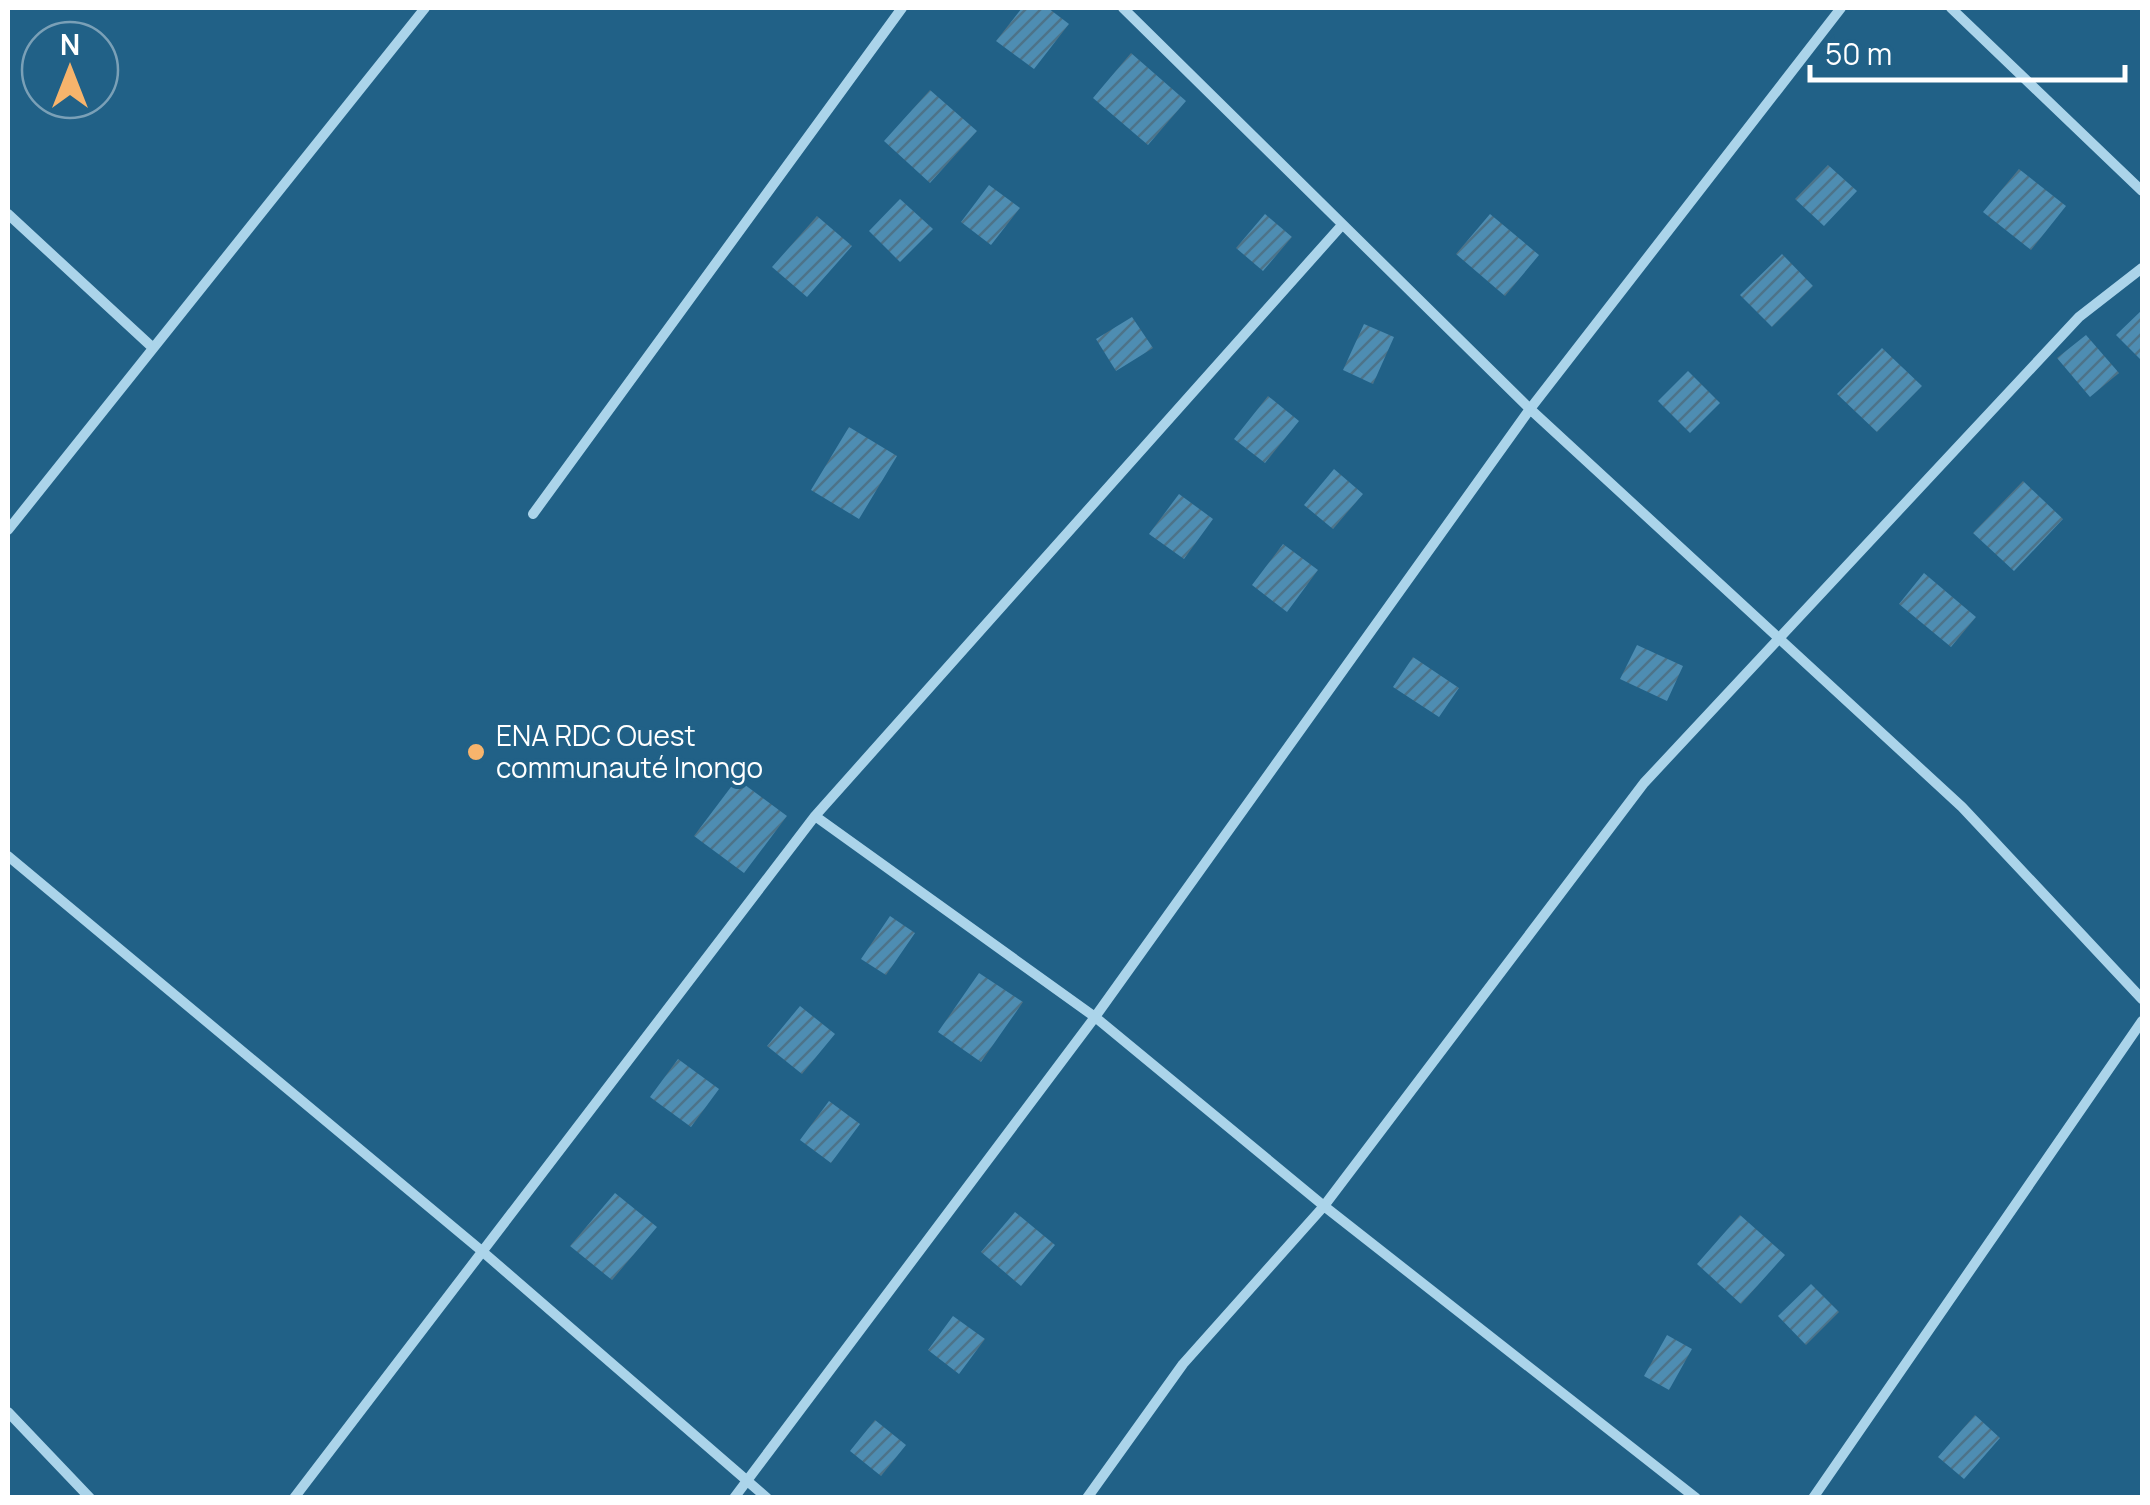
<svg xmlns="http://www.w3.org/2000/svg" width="2150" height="1505" viewBox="0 0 2150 1505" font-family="Manrope,sans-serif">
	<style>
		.building { fill: url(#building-hatch) }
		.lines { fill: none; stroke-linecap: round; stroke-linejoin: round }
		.minor { stroke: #abd4ea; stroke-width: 10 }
		.poi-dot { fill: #f7b46c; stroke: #216187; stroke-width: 4 }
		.labels { text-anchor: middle; stroke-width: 8; stroke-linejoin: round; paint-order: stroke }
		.poi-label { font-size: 28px; fill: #fff; stroke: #216187; text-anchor: start }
	</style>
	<defs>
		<pattern id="building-hatch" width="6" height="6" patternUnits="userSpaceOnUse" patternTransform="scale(2.5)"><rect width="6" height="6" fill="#4e8db2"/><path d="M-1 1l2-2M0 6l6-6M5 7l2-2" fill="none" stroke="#4d7389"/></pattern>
	</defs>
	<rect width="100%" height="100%" fill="#216187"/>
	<path class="building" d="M1022 8H1048L1069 24 1034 69 996 41Z
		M1131 53 1186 101 1148 145 1093 98Z
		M930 90 977 131 930 183 884 141Z
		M1828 165 1857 191 1824 226 1795 199Z
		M2019 169 2066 206 2031 250 1983 212Z
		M989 185 1020 208 991 245 961 222Z
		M900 199 933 229 900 262 869 231Z
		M1265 214 1292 237 1263 271 1236 248Z
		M1490 214 1539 255 1505 296 1456 254Z
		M817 216 852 246 807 297 772 267Z
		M1782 254 1813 286 1772 327 1740 295Z
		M2142 310V361L2116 335Z
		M1132 317 1153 348 1116 371 1096 339Z
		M1364 324 1394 337 1373 384 1343 370Z
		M2086 335 2119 373 2090 397 2057 358Z
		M1882 348 1922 386 1877 432 1837 394Z
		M1688 371 1720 403 1690 433 1658 401Z
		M1268 396 1299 421 1265 463 1234 439Z
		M849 427 897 456 859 519 811 490Z
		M1334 469 1363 494 1333 529 1304 505Z
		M2023 481 2063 519 2014 571 1973 533Z
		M1179 494 1213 519 1184 559 1149 534Z
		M1283 544 1318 570 1287 612 1252 585Z
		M1924 573 1976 617 1951 647 1899 604Z
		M1637 645 1683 666 1667 701 1620 679Z
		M1413 657 1459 688 1439 717 1393 687Z
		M737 779 787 816 744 873 694 836Z
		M890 916 915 933 886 975 861 959Z
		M979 973 1023 1002 981 1062 938 1032Z
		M800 1006 835 1034 802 1074 767 1046Z
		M678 1059 719 1089 691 1127 650 1097Z
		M829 1101 860 1124 831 1163 800 1140Z
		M615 1193 657 1227 612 1280 570 1246Z
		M1015 1212 1055 1245 1021 1286 981 1252Z
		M1740 1215 1785 1255 1741 1304 1697 1264Z
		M1811 1284 1839 1312 1806 1345 1778 1316Z
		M953 1316 985 1339 959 1374 928 1350Z
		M1667 1335 1692 1349 1669 1390 1644 1376Z
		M1975 1415 2000 1438 1964 1479 1938 1457Z
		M875 1420 906 1445 881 1476 850 1451Z"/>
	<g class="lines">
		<path class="minor" d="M1123 8 1530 409 1962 807 2142 999
			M1951 8 2142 191
			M8 214 152 347
			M533 514 902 8
			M8 530 425 8
			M815 816 1095 1017 1324 1206 1696 1498
			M8 856 483 1252 767 1498
			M8 1412 90 1498
			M294 1498 815 816 1342 225
			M734 1498 1095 1017 1530 409 1841 8
			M1087 1498 1183 1364 1324 1206 1644 783 2079 317 2142 268
			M1813 1498 2142 1021"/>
	</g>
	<circle class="poi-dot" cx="476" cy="752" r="10"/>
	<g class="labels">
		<g class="poi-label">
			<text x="496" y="746">ENA RDC Ouest<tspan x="496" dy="32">communauté Inongo</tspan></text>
		</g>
	</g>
	<rect width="2150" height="1505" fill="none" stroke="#ffffff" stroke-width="20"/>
	<g transform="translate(70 70)"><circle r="48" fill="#216187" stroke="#7aa0b7" stroke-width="2.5"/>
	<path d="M0-8L18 38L0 25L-18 38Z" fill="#f7b46c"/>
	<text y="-15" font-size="28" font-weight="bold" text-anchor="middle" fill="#ffffff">N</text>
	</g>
	<path d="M1810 65v15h315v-15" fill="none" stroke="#ffffff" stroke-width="5"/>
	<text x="1825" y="65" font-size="30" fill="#ffffff" stroke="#216187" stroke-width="8" paint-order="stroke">50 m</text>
</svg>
